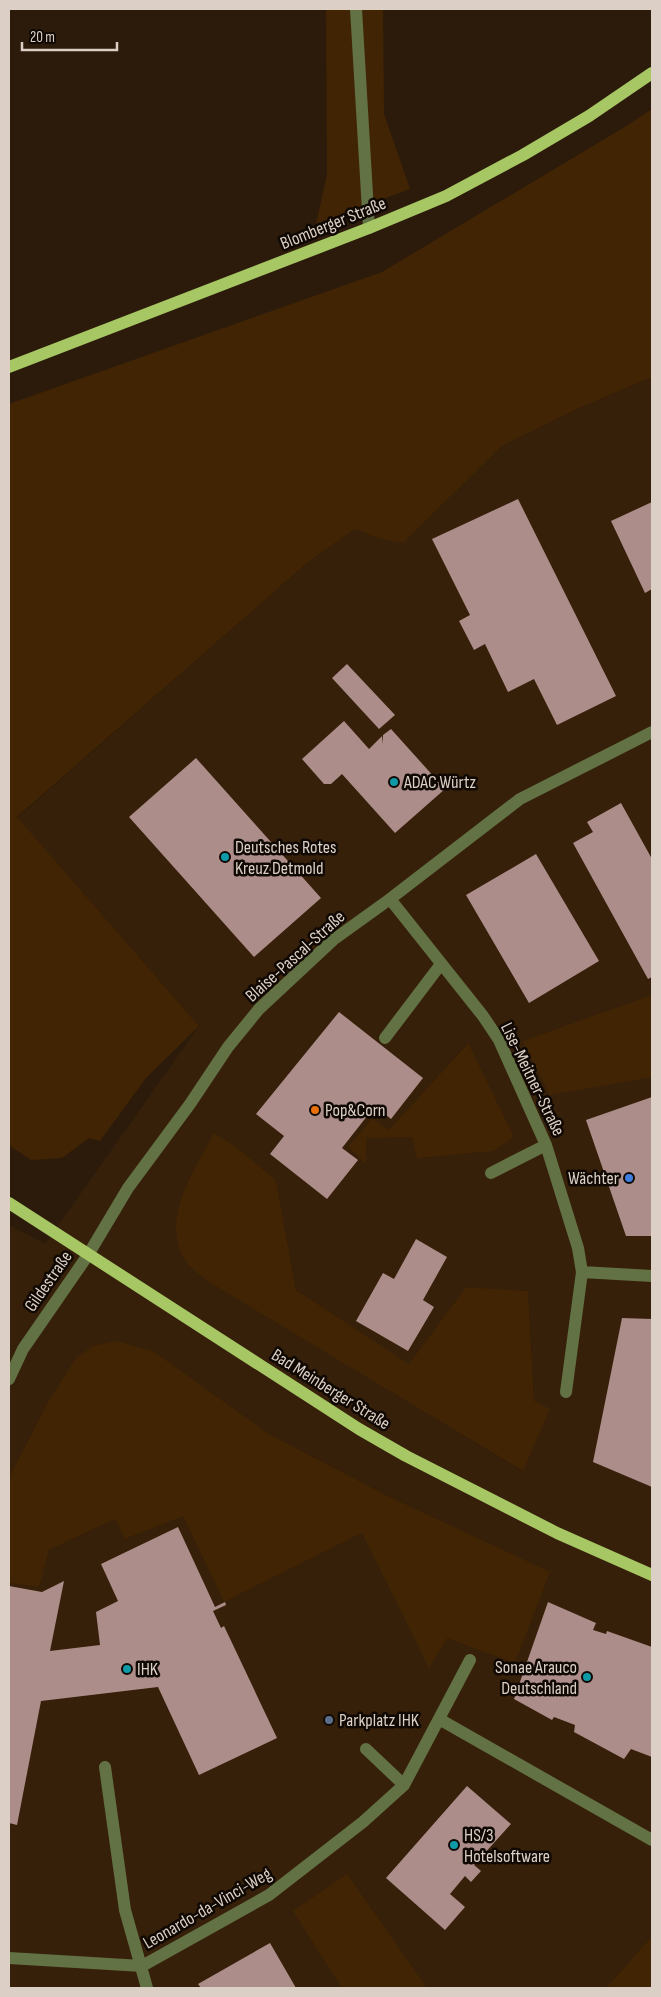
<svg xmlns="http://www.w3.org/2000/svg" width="661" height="1997" viewBox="0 0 661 1997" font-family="'Sofia Sans Condensed',sans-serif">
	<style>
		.built { fill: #36200a; fill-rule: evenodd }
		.green { fill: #412404 }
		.building { fill: #ac8d8a }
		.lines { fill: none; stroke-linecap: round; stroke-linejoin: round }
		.minor { stroke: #627244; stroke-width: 12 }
		.major { stroke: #a6c763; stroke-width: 12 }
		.culture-dot { fill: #0f9aa8; stroke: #0f0803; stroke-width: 2 }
		.food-dot { fill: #e8710a; stroke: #0f0803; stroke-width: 2 }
		.shop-dot { fill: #3f7fe0; stroke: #0f0803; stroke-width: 2 }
		.service-dot { fill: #5c6f8a; stroke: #0f0803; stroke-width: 2 }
		.labels { text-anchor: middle; stroke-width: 5; stroke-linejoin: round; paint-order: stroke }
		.street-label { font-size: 18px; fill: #dcd0c6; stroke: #0f0803 }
		.poi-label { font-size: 18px; fill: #dcd0c6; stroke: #0f0803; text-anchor: start }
	</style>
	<rect width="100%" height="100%" fill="#2c1b0b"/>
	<path class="built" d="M652 377V1936L606 1988H9V1583L39 1587 49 1550 115 1519 125 1539 183 1515 224 1602 362 1533 446 1638 523 1560 390 1497 269 1434 153 1352 48 1402 9 1477V1225L45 1244 199 1026 17 818 307 563 355 529 377 538 403 542 502 446 579 408ZM467 1043 417 1158 413 1136 366 1138V1164L348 1147 372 1118 389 1131ZM214 1133 235 1146 276 1180 296 1290 409 1365 466 1287 528 1291 534 1402 522 1471 192 1269Z"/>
	<path class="green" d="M326 9H383L384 114 410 189 316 224 327 175Z
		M652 109V377L579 408 502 446 403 543 377 538 355 529 307 563 17 817 199 1026 146 1078 100 1141 89 1138 62 1158 31 1160 9 1145V404L382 272 628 125Z
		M652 995V1077L550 1095 523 1041Z
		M468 1043 514 1137 493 1151 417 1158 412 1137 366 1138V1164L348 1147 372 1118 389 1130Z
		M214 1133 235 1146 276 1180 296 1290 409 1364 466 1287 528 1291 534 1401 550 1409 523 1471 211 1283C200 1275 186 1266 181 1253 164 1212 196 1168 214 1133Z
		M116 1341 153 1351 269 1434 390 1497 550 1572 515 1663 447 1638 429 1668 362 1533 224 1602 183 1516 125 1539 115 1519 49 1550 39 1587 9 1583V1477L48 1402 76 1358 93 1346Z
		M347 1874 427 1988H342L293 1911Z
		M652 1936V1988H606Z"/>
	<path class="building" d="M518 499 616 696 557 725 534 679 508 692 485 644 474 650 459 621 470 615 432 539Z
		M652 502V589L645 593 611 521Z
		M347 664 395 715 379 729 332 678Z
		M344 721 369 749 382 736 383 744V735L391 729 445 789 395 833 342 774 331 784H324L302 759Z
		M196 758 321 898 254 957 129 817Z
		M621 803 652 859V977L648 979 573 843 593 832 587 822Z
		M536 854 599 961 529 1003 466 895Z
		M339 1012 423 1078 391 1119 375 1106 342 1148 358 1160 327 1199 270 1154 284 1136 256 1114Z
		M652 1097V1236H626L586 1120Z
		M416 1239 447 1257 423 1300 434 1307 408 1351 356 1321 383 1273 394 1279Z
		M622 1318 652 1319V1487L593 1462Z
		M178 1527 215 1607 225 1602 226 1605 213 1611 221 1628 224 1626 277 1738 199 1775 158 1687 41 1701 17 1825 9 1823V1586L42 1592 64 1581 50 1651 100 1645 96 1612 118 1601 101 1564Z
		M548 1602 596 1623 593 1630 606 1634 607 1631 652 1647V1757L631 1749 624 1759 574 1732 575 1725 554 1717 552 1720 514 1699Z
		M467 1786 511 1824 474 1865 481 1871 471 1882 465 1876 450 1894 465 1907 445 1930 386 1878Z
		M270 1943 296 1988H201L198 1984Z"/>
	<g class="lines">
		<path class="minor" d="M356 9 369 228
			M390 899 483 1016 499 1040 546 1145 578 1248 582 1272 566 1392
			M385 1038 441 964
			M491 1173 546 1145
			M582 1272 652 1276
			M9 1379 23 1349 88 1255 128 1188 190 1104 228 1047 259 1009 333 940 390 899 520 799 652 732
			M439 1719 652 1840
			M366 1749 404 1785
			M105 1767 125 1910 147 1988
			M9 1958 142 1966 269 1895 363 1822 404 1785 470 1660"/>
		<path class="major" d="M9 367 369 228 446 196 523 155 589 116 652 73
			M9 1203 359 1429 406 1456 557 1533 652 1575"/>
	</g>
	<g class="culture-dot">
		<circle cx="394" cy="782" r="5"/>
		<circle cx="225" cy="857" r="5"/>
		<circle cx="127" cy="1669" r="5"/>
		<circle cx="587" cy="1677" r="5"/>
		<circle cx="454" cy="1845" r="5"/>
	</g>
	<circle class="food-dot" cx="315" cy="1110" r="5"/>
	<circle class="shop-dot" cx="629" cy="1178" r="5"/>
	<circle class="service-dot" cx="329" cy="1720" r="5"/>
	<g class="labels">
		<g class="street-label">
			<text transform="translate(333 223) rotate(-22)" y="6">Blomberger Straße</text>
			<text transform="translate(295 956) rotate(-42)" y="6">Blaise-Pascal-Straße</text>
			<text transform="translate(533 1079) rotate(64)" y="6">Lise-Meitner-Straße</text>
			<text transform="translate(48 1281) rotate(-55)" y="6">Gildestraße</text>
			<text transform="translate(331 1389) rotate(32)" y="6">Bad Meinberger Straße</text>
			<text transform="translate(207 1908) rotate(-30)" y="6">Leonardo-da-Vinci-Weg</text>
		</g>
		<g class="poi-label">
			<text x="404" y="788">ADAC Würtz</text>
			<text x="235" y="853">Deutsches Rotes<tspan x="235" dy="21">Kreuz Detmold</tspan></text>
			<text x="325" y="1116">Pop&amp;Corn</text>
			<text x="619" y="1184" text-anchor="end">Wächter</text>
			<text x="577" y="1673" text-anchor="end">Sonae Arauco<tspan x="577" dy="21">Deutschland</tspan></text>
			<text x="137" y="1675">IHK</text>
			<text x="339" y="1726">Parkplatz IHK</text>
			<text x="464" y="1841">HS/3<tspan x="464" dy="21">Hotelsoftware</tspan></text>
		</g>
	</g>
	<rect width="661" height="1997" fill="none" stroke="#dcd0c6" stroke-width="20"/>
	<path d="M22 42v8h95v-8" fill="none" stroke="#dcd0c6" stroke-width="2.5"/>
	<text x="30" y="42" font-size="15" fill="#dcd0c6" stroke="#0f0803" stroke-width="4" paint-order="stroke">20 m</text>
</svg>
